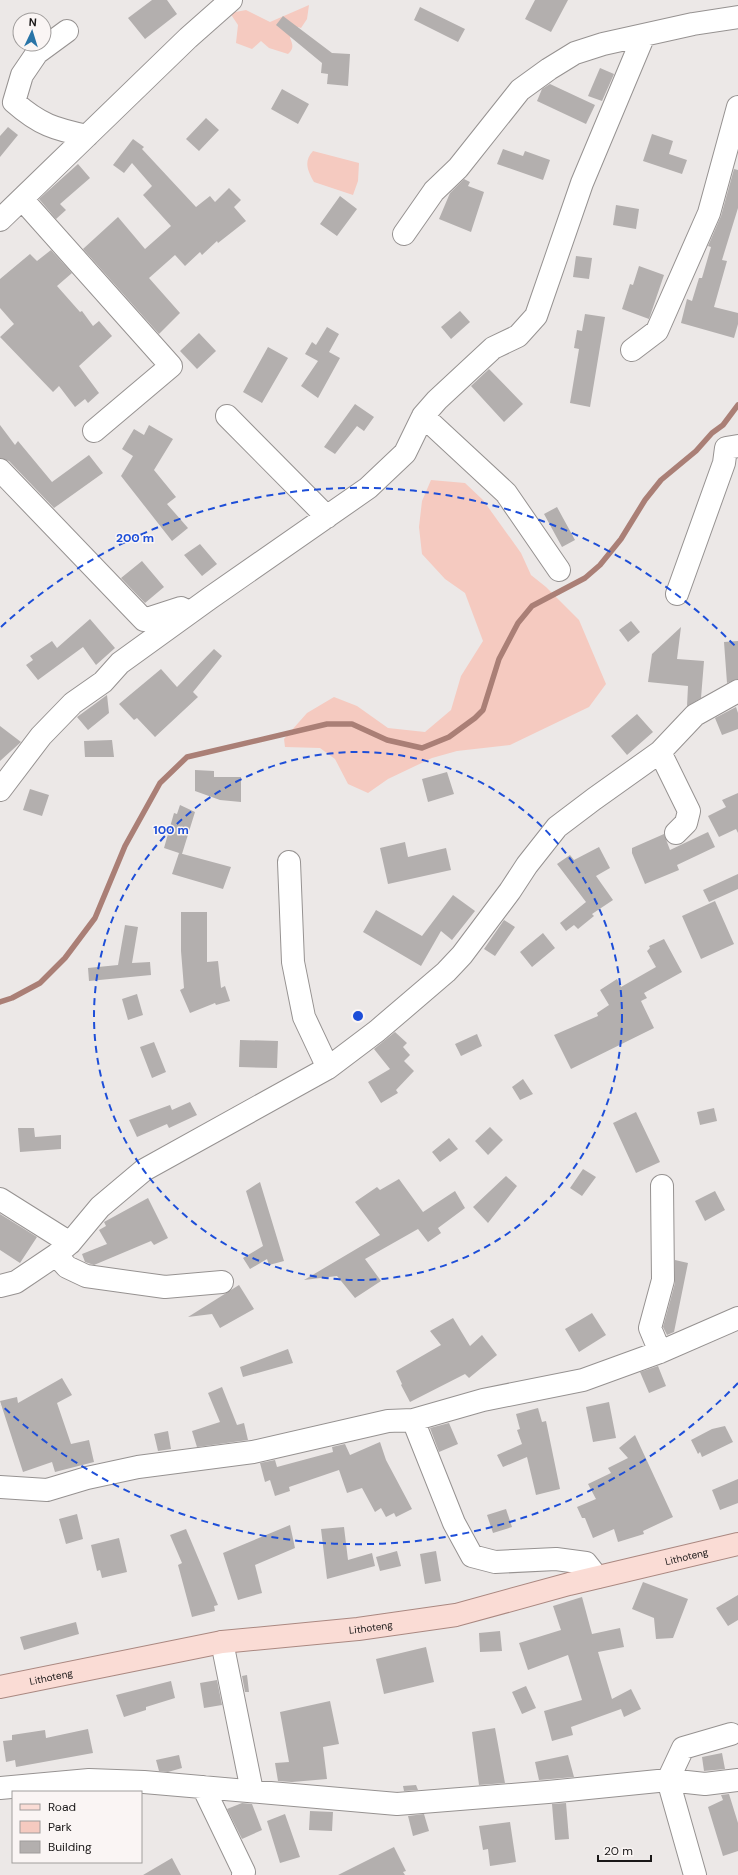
<svg xmlns="http://www.w3.org/2000/svg" width="738" height="1875" viewBox="0 0 738 1875" font-family="'DM Sans',sans-serif">
	<style>
		.green { fill: #f5cac0 }
		.lines { fill: none; stroke-linecap: round; stroke-linejoin: round }
		.stream { stroke: #aa7f76; stroke-width: 5.5 }
		.building { fill: #b3afae }
		.minor-casing { stroke: #969291; stroke-width: 24 }
		.major-casing { stroke: #aa8881; stroke-width: 24 }
		.minor { stroke: #fff; stroke-width: 22 }
		.major { stroke: #fadcd5; stroke-width: 22 }
		.ring { fill: none; stroke: #1d4ed8; stroke-width: 2; stroke-dasharray: 7 5 }
		.labels { text-anchor: middle; stroke-width: 3; stroke-linejoin: round; paint-order: stroke }
		.street-label { font-size: 10px; fill: #1a1818; stroke: #faf5f4 }
		.centre { fill: #1d4ed8; stroke: #faf5f4; stroke-width: 2 }
		.ring-label { font-size: 12px; text-anchor: middle; font-weight: bold; fill: #1d4ed8; stroke: #faf5f4; stroke-width: 3; stroke-linejoin: round; paint-order: stroke }
	</style>
	<rect width="100%" height="100%" fill="#ece8e7"/>
	<path class="green" d="M309 5 307 19 301 28 298 27 293 31 290 38C293 45 294 49 288 54L269 48 261 41 252 49 236 43 238 25 230 13 246 10 270 22Z
		M313 151 359 163 358 181 353 195 314 182C308 171 303 162 313 151Z
		M431 480 465 483 483 500 521 553 531 575 546 587 579 620 606 684 589 707 510 745 457 751 432 758 388 779 368 793 348 784 335 759 320 748 285 747 284 739 307 713 334 697 357 706 388 728 425 732 451 710 461 676 483 641 465 593 445 579 422 554 419 527 422 501Z"/>
	<g class="lines">
		<path class="stream" d="M0 1002 12 998 40 983 65 958 95 918 125 846 160 783 187 757 327 724H352L387 740 422 748 449 737 475 718 483 710 499 659 518 623 532 606 585 578 600 565 621 539 645 500 661 480 696 451 712 433 723 425 738 405"/>
	</g>
	<path class="building" d="M152 0H167L177 14 145 39 128 18Z
		M535 0H568L551 32 525 19Z
		M420 7 465 29 458 42 414 20Z
		M283 16 332 53 350 54 348 86 327 84 328 74 321 73 322 63 276 25Z
		M600 68 614 74 602 101 588 96Z
		M550 84 595 105 586 124 537 101 542 89Z
		M282 89 309 104 298 124 271 109Z
		M206 118 219 130 199 151 186 139Z
		M8 127 18 135 0 157V136Z
		M652 134 673 141 669 154 687 160 682 174 643 161Z
		M133 139 144 147 142 149 196 207 210 196 215 202 229 188 241 200 234 207 246 221 218 243 217 241 202 255 200 252 185 266 175 255 149 278 180 313 159 334 83 249 118 217 145 249 171 226 143 195 152 186 132 163 124 173 113 165Z
		M503 149 523 156 525 151 550 160 543 180 497 164Z
		M78 164 90 178 60 204 66 210 56 219 39 199Z
		M734 169 738 170V208L722 260 727 261 714 307 738 313V324L734 338 681 323 687 299 692 301 699 278H702L711 247 708 246 721 216Z
		M464 179 470 182 468 186 484 192 471 232 439 219 450 193Z
		M340 196 357 209 337 236 320 224Z
		M616 205 639 209 636 229 613 225Z
		M51 250 72 273 57 286 80 312 82 311 93 326 99 321 112 336 79 366 99 393 88 403 85 399 75 407 59 386 53 392 0 337 14 324 0 308V279L30 254 37 261Z
		M576 256 592 258 589 279 573 277Z
		M639 266 664 275 649 319 622 309 630 284 633 285Z
		M460 311 470 322 451 339 441 327Z
		M585 314 605 317 590 407 570 403 579 349 574 348 577 330 582 331Z
		M327 327 339 334 329 352 340 358 318 398 301 386 318 361 305 354 312 342 316 345Z
		M199 333 216 351 197 369 180 351Z
		M268 347 288 358 262 403 243 392Z
		M489 369 523 404 504 422 471 386Z
		M355 404 374 417 364 431 357 426 335 454 324 447Z
		M0 425 15 445 18 441 52 482 89 455 103 473 54 508 9 461 0 458Z
		M149 425 173 439 154 470 176 497 167 504 188 528 172 541 121 476 133 456 122 449 134 429 144 435Z
		M557 507 575 540 562 547 544 514Z
		M200 544 217 564 202 576 184 555Z
		M142 561 164 587 145 603 121 578Z
		M90 619 115 648 96 665 83 647 38 680 26 665 33 660 30 656 52 641 57 648Z
		M631 621 640 632 628 642 619 630Z
		M681 627 677 659 704 661 701 698 687 706 688 686 648 682 652 654Z
		M738 641V679L727 683 724 642Z
		M214 649 222 656 193 692 198 697 155 737 137 718 134 720 119 704 161 669 177 687Z
		M107 695 109 713 88 730 77 717Z
		M736 707 738 713V729L722 735 715 718Z
		M637 714 653 732 627 755 611 736Z
		M0 726 21 742 0 761Z
		M112 740 114 757H85L84 741Z
		M195 770 214 771V777H241V802L220 800 195 791Z
		M447 772 454 794 428 802 422 779Z
		M30 789 49 795 42 816 23 810Z
		M738 793V833L736 829 719 837 708 816 726 807 722 800Z
		M180 805 195 812 182 854 164 848 174 813 177 814Z
		M708 832 715 847 677 865 679 870 645 884 632 853V848L664 834 670 850Z
		M405 842 408 857 446 848 451 870 388 884 380 848Z
		M599 847 610 868 596 876 613 900 592 914 594 916 578 929 574 925 566 931 560 923 586 902 557 864 570 855 574 860Z
		M179 853 231 867 223 889 172 874Z
		M738 874V889L709 902 703 890Z
		M453 895 475 911 452 940 441 931 421 966 363 932 376 910 422 936Z
		M715 901 734 944 701 959 682 916Z
		M181 912H207V962L218 961 221 988 225 986 230 1001 216 1005 215 1003 190 1013 180 990 184 988 181 951Z
		M504 920 515 927 495 956 484 949Z
		M125 925 138 927 132 963 150 962 151 975 89 981 88 968 118 965Z
		M543 933 555 948 532 967 520 952Z
		M664 939 682 972 644 993 647 998 641 1001 654 1028 571 1069 554 1035 598 1016 597 1013 609 1005 600 990 617 979 621 987 656 967 647 951 650 948 649 946Z
		M137 994 143 1015 128 1020 122 999Z
		M395 1032 407 1043 403 1047 410 1055 404 1061 414 1071 396 1090 398 1093 381 1103 368 1082 390 1069 374 1049Z
		M477 1034 482 1046 461 1056 455 1044Z
		M240 1040 278 1041 277 1068 239 1067Z
		M154 1042 166 1072 152 1078 140 1047Z
		M523 1079 533 1094 520 1100 512 1087Z
		M190 1102 197 1115 169 1128 167 1124 137 1137 129 1120 170 1105 172 1110Z
		M714 1108 717 1121 700 1125 697 1112Z
		M636 1112 660 1162 636 1173 613 1123Z
		M490 1127 503 1140 488 1155 475 1141Z
		M18 1128H34L35 1137 61 1135V1149L20 1152Z
		M449 1138 458 1149 440 1162 432 1152Z
		M583 1169 596 1177 582 1196 570 1188Z
		M506 1176 517 1186 488 1223 473 1207Z
		M399 1179 423 1212 455 1191 465 1208 438 1228 441 1233 428 1242 418 1229 365 1259 381 1281 355 1298 337 1276 304 1280 380 1235 355 1202 377 1187 380 1190Z
		M260 1182 284 1261 269 1265 267 1259 250 1269 243 1258 263 1246 246 1191Z
		M715 1191 725 1210 705 1221 695 1201Z
		M148 1198 168 1238 154 1245 151 1241 94 1265 85 1262 82 1254 107 1244 99 1230 106 1226 104 1222Z
		M0 1214 37 1237 20 1263 0 1250Z
		M675 1260 688 1263 674 1332 667 1335 663 1327 675 1283Z
		M239 1285 254 1309 220 1328 212 1314 188 1317Z
		M592 1313 606 1335 579 1352 565 1329Z
		M453 1318 470 1346 482 1335 497 1355 469 1378 465 1374 410 1402 401 1385 402 1384 396 1371 441 1345 430 1331Z
		M288 1349 293 1363 243 1377 240 1367Z
		M658 1366 666 1386 649 1393 640 1372Z
		M62 1378 72 1395 57 1403 71 1444 89 1440 94 1462 55 1472 52 1462 23 1472 0 1401 17 1397 18 1403Z
		M222 1387 237 1425 244 1423 248 1440 197 1447 192 1431 220 1422 208 1393Z
		M609 1402 616 1438 593 1442 586 1407Z
		M538 1408 542 1422 546 1421 560 1489 536 1495 527 1457 503 1467 497 1455 522 1444 517 1430 520 1429 516 1414Z
		M449 1423 458 1444 439 1452 430 1428Z
		M725 1426 733 1442 702 1457 700 1452 698 1454 691 1440 712 1429Z
		M168 1431 171 1449 158 1451 154 1434Z
		M635 1435 673 1517 643 1531 644 1534 618 1542 614 1529 593 1538 585 1518H582L577 1507 596 1499 588 1484 611 1473 608 1468 628 1458 619 1448Z
		M380 1442 386 1460 412 1509 396 1517 394 1513 386 1517 381 1508 375 1512 362 1488 347 1493 339 1470 289 1487 290 1491 275 1496 270 1480 265 1482 260 1463 275 1460 277 1467 333 1452 332 1447 345 1444 350 1455Z
		M738 1479V1503L720 1510 712 1490Z
		M506 1509 512 1527 493 1533 487 1515Z
		M77 1514 83 1539 66 1544 59 1519Z
		M290 1525 295 1548 255 1565 262 1593 238 1600 223 1553Z
		M344 1527 348 1560 372 1553 375 1566 327 1579 321 1529Z
		M186 1529 218 1605 214 1606 215 1611 192 1617 178 1565 182 1563 170 1535Z
		M119 1538 127 1572 102 1578 100 1570 97 1571 91 1545Z
		M397 1551 401 1566 380 1571 376 1557Z
		M436 1551 441 1581 425 1584 420 1554Z
		M643 1582 688 1599 673 1638 656 1639 654 1618 632 1609Z
		M738 1595V1620L728 1626 716 1608Z
		M582 1597 592 1634 620 1628 624 1647 598 1652 612 1699 631 1689 641 1709 624 1717 621 1709 571 1727 573 1735 552 1741 544 1711 582 1700 568 1655 528 1670 519 1643 561 1630 553 1606Z
		M76 1622 79 1634 24 1650 20 1637Z
		M500 1631 502 1651 480 1652 479 1633Z
		M426 1647 434 1682 384 1694 376 1659Z
		M247 1675 249 1692H245L242 1676Z
		M217 1680 222 1705 204 1708 200 1683Z
		M171 1681 175 1698 146 1707V1710L124 1717 116 1695Z
		M526 1686 536 1708 522 1714 512 1692Z
		M330 1701 339 1744 323 1747 327 1779 292 1782 278 1781 275 1763 289 1762 280 1712Z
		M495 1728 505 1783 479 1785 472 1732Z
		M88 1729 93 1753 16 1767 15 1760 6 1762 3 1741 12 1740V1735L45 1730 46 1738Z
		M722 1753 725 1769 704 1771 702 1757Z
		M179 1755 182 1768 168 1772 159 1771 156 1760Z
		M568 1755 574 1777 539 1780 535 1762Z
		M416 1785 418 1790 404 1791 403 1786Z
		M729 1794 738 1823V1851L723 1856 708 1807 723 1800 721 1795Z
		M242 1803 252 1804 262 1830 242 1839 227 1809Z
		M566 1803 569 1839 555 1840 552 1804Z
		M310 1811 333 1812 332 1831 309 1830Z
		M285 1814 300 1857 280 1863 267 1821Z
		M424 1814 429 1831 413 1836 408 1816Z
		M510 1822 516 1862 490 1866 488 1849 483 1850 479 1826Z
		M394 1847 406 1871 403 1872 405 1875H338Z
		M172 1858 181 1875H143Z"/>
	<g class="lines">
		<defs>
			<path id="minor" d="M67 31 37 53 22 75 14 102C40 125 55 129 87 136
				M22 199 171 366 94 431
				M0 220 188 38 231 0
				M404 234 434 191 458 168 520 90 549 69 575 53 603 44 693 24 738 17
				M632 350 657 331 709 213 738 107
				M227 416 327 517
				M423 416 506 493 559 570
				M0 470 144 620 181 608 189 612
				M677 594 724 463 726 448 738 446
				M660 752 689 811 686 823 676 833
				M0 790 41 736 73 703 103 682 120 663 210 598 368 488 405 453 423 416 437 400 493 348 518 336 536 316 582 183 644 35
				M289 862 293 962 304 1017 328 1068
				M0 1199 70 1243
				M56 1255 67 1267 86 1276 165 1287 222 1282
				M0 1286 16 1282 56 1255 70 1243 100 1207 144 1170 328 1068 377 1031 446 972 462 955 510 891 527 865 557 827 594 799 660 752 695 715 738 691
				M660 1352 650 1328 663 1280 662 1186
				M413 1420 454 1523 472 1556 495 1562 556 1559 586 1563 597 1577
				M0 1487 47 1490 87 1478 138 1467 253 1452 388 1421 413 1420 483 1400 583 1380 660 1352 738 1318
				M222 1642 252 1791
				M203 1787 244 1872 243 1875
				M0 1788 89 1780 144 1782 397 1804 548 1792 668 1780 705 1784 738 1780
				M695 1875 668 1780 683 1748 731 1734"/>
			<g id="major">
				<path id="s1" d="M0 1687 222 1642 358 1629 456 1615 569 1584 738 1544"/>
			</g>
		</defs>
		<use href="#minor" class="minor-casing"/>
		<use href="#major" class="major-casing"/>
		<use href="#minor" class="minor"/>
		<use href="#major" class="major"/>
	</g>
	<g class="ring">
		<circle cx="358" cy="1016" r="264"/>
		<path d="M738 1383A528 528 0 0 1 1 1405M1 627A528 528 0 0 1 738 649"/>
	</g>
	<g class="labels">
		<g class="street-label">
			<text dy="4" stroke="none"><textPath href="#s1" startOffset="700">Lithoteng</textPath></text>
			<text dy="4" stroke="none"><textPath href="#s1" startOffset="376">Lithoteng</textPath></text>
			<text dy="4" stroke="none"><textPath href="#s1" startOffset="52">Lithoteng</textPath></text>
		</g>
	</g>
	<circle cx="358" cy="1016" r="6" class="centre"/>
	<g class="ring-label">
		<text x="135" y="542">200 m</text>
		<text x="171" y="834">100 m</text>
	</g>
	<rect x="12" y="1791" width="130" height="72" fill="#faf5f4" stroke="#a09d9c"/>
	<rect x="20" y="1804" width="20" height="6" fill="#fadcd5" stroke="#a09d9c"/>
	<text x="48" y="1811" font-size="12" fill="#1a1818">Road</text>
	<rect x="20" y="1821" width="20" height="12" fill="#f5cac0" stroke="#a09d9c"/>
	<text x="48" y="1831" font-size="12" fill="#1a1818">Park</text>
	<rect x="20" y="1841" width="20" height="12" fill="#b3afae" stroke="#a09d9c"/>
	<text x="48" y="1851" font-size="12" fill="#1a1818">Building</text>
	<g transform="translate(32 32) rotate(4)"><circle r="19" fill="#faf5f4" stroke="#a09d9c"/>
	<path d="M0-3L7 15L0 10L-7 15Z" fill="#2974a7"/>
	<text y="-6" font-size="11" font-weight="bold" text-anchor="middle" fill="#1a1818">N</text>
	</g>
	<path d="M598 1855v6h53v-6" fill="none" stroke="#1a1818" stroke-width="2"/>
	<text x="604" y="1855" font-size="12" fill="#1a1818" stroke="#faf5f4" stroke-width="3" paint-order="stroke">20 m</text>
</svg>
